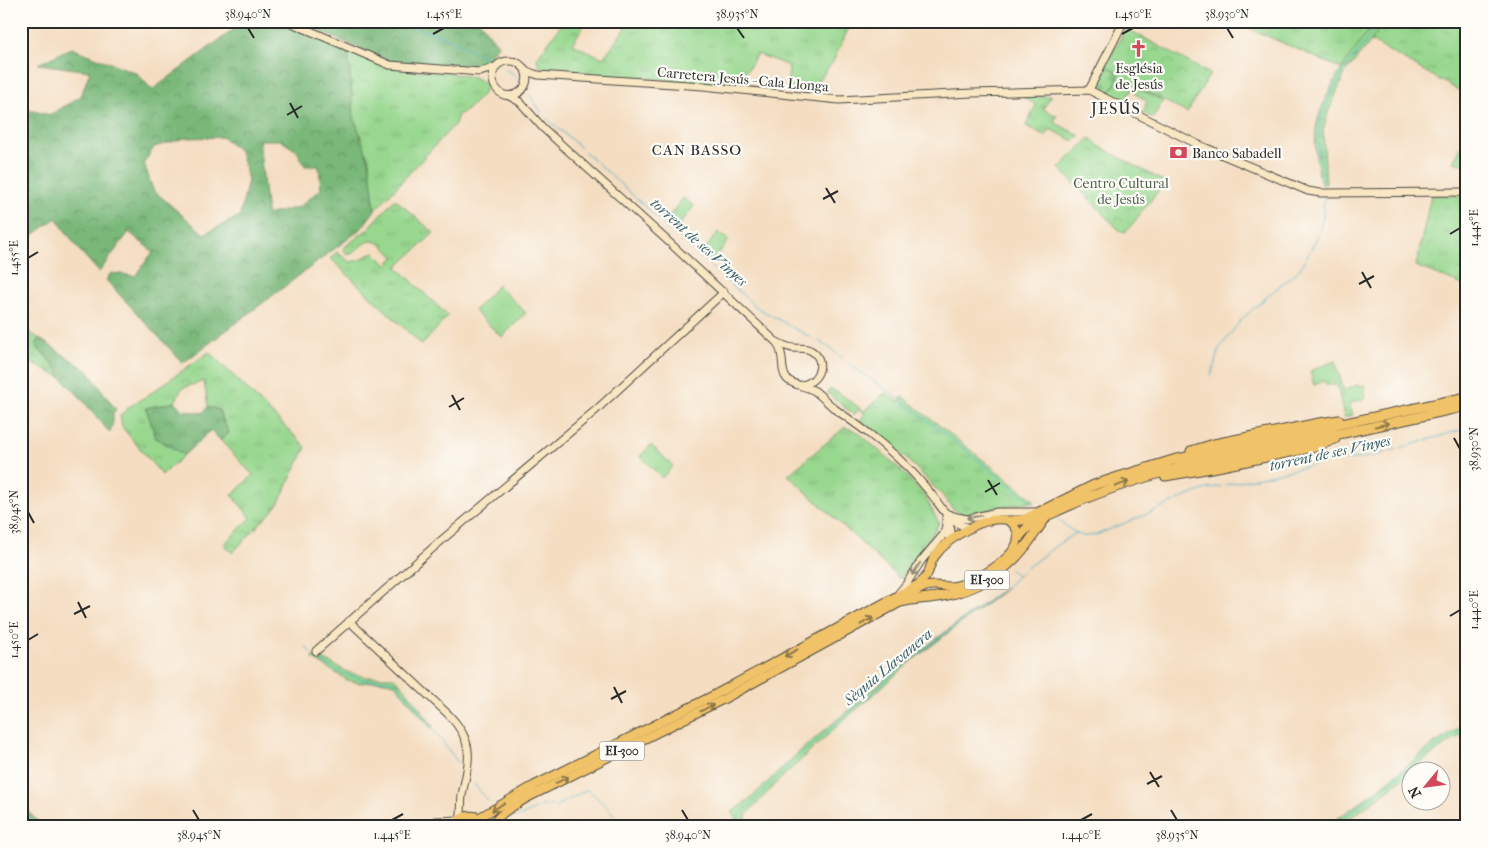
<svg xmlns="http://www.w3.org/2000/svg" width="1488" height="848" viewBox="0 0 1488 848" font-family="'IM FELL French Canon',serif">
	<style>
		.grass { fill: url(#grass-tufts); stroke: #61815c }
		.forest { fill: url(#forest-crowns); stroke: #527252; fill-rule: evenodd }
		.wetland { fill: url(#wetland-marsh); stroke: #61815c }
		.cemetery { fill: url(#cemetery-stones); stroke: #61815c }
		.park { fill: url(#park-crowns); stroke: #61815c }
		.pitch { fill: #97d78e; stroke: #61815c }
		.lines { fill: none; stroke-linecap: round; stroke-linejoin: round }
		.stream { stroke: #45acc5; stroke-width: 1 }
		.secondary-casing { stroke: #494642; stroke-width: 9 }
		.primary-casing { stroke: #494642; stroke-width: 10 }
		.highway-casing { stroke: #494642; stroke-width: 11 }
		.secondary { stroke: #f9e7c3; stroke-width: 7 }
		.primary { stroke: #f1c369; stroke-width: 8 }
		.highway { stroke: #f1c369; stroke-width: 9 }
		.oneway { stroke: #8e774a }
		.oneway2 { stroke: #928977 }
		.ticks { fill: none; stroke: #2b2b2b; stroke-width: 2 }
		.labels { text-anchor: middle; stroke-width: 4.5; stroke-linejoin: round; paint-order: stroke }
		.shield { fill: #fdfcf7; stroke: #6a6a68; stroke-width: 1 }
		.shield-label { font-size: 12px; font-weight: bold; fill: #2b2b2b }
		.poi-label { font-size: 14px; fill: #2b2b2b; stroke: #fdfcf7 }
		.street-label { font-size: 14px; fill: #2b2b2b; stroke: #fdfcf7 }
		.park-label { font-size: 14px; fill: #4b5f49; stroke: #fdfcf7 }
		.neighbourhood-label { font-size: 15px; letter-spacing: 1px; fill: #2b2b2b; stroke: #fdfcf7 }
		.water-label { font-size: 15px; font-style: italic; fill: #355f69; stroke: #fdfcf7 }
		.quarter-label { font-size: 16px; letter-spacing: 1px; fill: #2b2b2b; stroke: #fdfcf7 }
		.neatline { fill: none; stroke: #2b2b2b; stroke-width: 2 }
		.ticks-label { font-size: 12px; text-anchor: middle; fill: #2b2b2b }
	</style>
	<defs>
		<pattern id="grass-tufts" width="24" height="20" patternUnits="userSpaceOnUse" patternTransform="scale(1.25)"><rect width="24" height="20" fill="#97d78e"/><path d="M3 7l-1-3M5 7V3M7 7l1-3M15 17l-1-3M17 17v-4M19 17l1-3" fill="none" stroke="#82b97b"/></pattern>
		<pattern id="forest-crowns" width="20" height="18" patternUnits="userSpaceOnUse" patternTransform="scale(1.25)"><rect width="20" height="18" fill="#79b879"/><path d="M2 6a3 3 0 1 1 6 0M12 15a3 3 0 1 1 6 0" fill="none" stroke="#639663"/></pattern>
		<pattern id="wetland-marsh" width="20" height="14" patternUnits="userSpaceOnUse" patternTransform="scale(1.25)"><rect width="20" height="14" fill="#97d78e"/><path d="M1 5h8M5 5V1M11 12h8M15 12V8" fill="none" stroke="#82b97b"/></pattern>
		<pattern id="cemetery-stones" width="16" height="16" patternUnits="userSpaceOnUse" patternTransform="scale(1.25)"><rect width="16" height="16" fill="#97d78e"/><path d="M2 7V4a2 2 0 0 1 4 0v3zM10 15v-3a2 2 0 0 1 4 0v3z" fill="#82b97b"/></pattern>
		<pattern id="park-crowns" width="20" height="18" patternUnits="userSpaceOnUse" patternTransform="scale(1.25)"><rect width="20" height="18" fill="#97d78e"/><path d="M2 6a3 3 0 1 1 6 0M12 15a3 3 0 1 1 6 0" fill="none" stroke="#82b97b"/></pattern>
	</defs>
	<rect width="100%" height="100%" fill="#fdfcf7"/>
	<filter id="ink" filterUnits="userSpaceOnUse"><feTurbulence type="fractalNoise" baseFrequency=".02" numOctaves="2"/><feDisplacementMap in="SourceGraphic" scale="10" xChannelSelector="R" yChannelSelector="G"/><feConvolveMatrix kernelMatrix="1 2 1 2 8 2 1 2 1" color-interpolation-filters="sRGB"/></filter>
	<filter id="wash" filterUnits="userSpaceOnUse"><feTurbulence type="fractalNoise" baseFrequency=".0096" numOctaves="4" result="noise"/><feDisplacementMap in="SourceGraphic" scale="20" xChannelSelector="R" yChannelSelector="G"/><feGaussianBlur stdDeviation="1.12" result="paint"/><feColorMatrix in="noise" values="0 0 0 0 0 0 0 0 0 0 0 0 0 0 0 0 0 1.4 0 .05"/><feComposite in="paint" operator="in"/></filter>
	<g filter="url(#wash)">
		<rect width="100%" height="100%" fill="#f4ddc1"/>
		<path class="grass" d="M564 21H587L572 44 603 58 631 21H852L833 62 808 93 787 92 789 66 757 54 738 86 544 70 539 67 537 58Z
			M1233 21H1373L1367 34 1342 69Z
			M1382 21H1467V92L1456 89 1371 41Z
			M348 52 389 68 443 72 474 77 486 84 484 93 467 110 458 115 455 124 375 210 369 161 354 117Z
			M1467 135V165L1453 162 1455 158Z
			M1431 195 1467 196V287L1416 266Z
			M395 199 434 233 397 267 448 316 422 345 330 258 337 252 350 262 359 260 374 252 387 265 394 257C378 239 371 234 352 254H347L343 248 368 229Z
			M21 324 27 331 40 339 36 346 59 371 60 377 21 358Z
			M209 352 306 447 277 506 232 553 224 544 251 518 232 495 253 475 220 440 229 433 219 410 208 407 204 381 182 388 175 402 146 408 156 438 184 455 162 475 122 427 120 416 129 407 148 395Z
			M1335 361 1344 391 1357 385 1366 386 1364 399 1349 403 1353 415 1344 417 1337 384 1327 385 1323 381 1314 385 1310 371Z
			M830 389 839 393 864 411 885 393 899 402 903 397 1035 501 967 514 960 513 952 508 943 496 914 466 881 436 860 420 865 414 859 409 854 415 827 393Z
			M845 427 858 432 904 473 924 495 939 523C928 543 912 559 900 579L788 475Z
			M651 445 673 466 662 478 640 456Z
			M1007 588 914 659 845 719 779 780 747 814 744 827H741L732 812 751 798 798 753 900 666 956 624Z
			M315 655 350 673 366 677H394L407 691 433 726 431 728 395 684 379 681 361 683 347 680 312 658Z
			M1467 723V731L1433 754 1412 770H1410V772L1383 794 1338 827H1326L1378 789 1431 746Z"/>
		<path class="forest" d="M245 21H279L348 52 354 117 369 161 375 210 361 229 183 363 106 280 111 273 135 276 153 252 129 232 99 272 80 251 56 218 21 244V107L24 109 50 115 81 96 90 71 38 64 71 48 137 73 152 90ZM222 137 240 151 248 180 240 216 204 234 153 190 144 163 154 147 185 138ZM259 140H280L297 151 305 166H319L321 189 299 207 267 215Z
			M294 21H426L430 22 431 21H479L498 45 483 65 458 67 392 62Z
			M40 339 88 371 116 410 113 413V422L110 433 80 397 60 377 59 371 35 345Z
			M175 402 182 410 202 413 208 407 218 410 229 433 220 440 211 430 184 455 156 438 146 408Z
			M21 805 44 827H21Z"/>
		<path class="wetland" d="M1373 21H1382L1377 32 1371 41 1345 73 1328 112 1323 131 1326 184H1321C1317 167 1314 147 1316 130 1317 113 1332 84 1341 70 1351 53 1365 39 1373 21Z"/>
		<path class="cemetery" d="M1106 65 1120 74 1109 95 1094 87Z"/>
		<path class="park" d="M1126 28 1210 74 1187 113 1163 100 1153 118 1143 113 1147 101 1134 93 1138 89 1162 100 1135 85 1123 102 1109 95 1120 74 1106 65Z
			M1051 96 1043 109 1057 116 1054 122 1080 136 1074 141 1050 129 1046 136 1026 126 1036 105 1023 97Z
			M1090 138 1097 145 1165 182 1127 231 1121 232 1059 168Z"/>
		<path class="pitch" d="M683 198 694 206 677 228 668 218Z
			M718 232 729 240 712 262 703 252Z
			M498 285 526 313 502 337 474 311Z"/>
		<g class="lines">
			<path class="stream" d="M392 21 430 32 453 40 491 61
				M504 69 514 74 519 80
				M530 95 542 113
				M545 117 581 148
				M584 151 756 307 810 337
				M1324 184C1321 165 1317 145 1320 126 1321 111 1336 83 1345 69 1356 53 1370 39 1378 21
				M819 341 831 349 842 358
				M850 365 900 399 1034 504
				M1211 376 1219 349 1241 320 1269 295 1299 270 1316 240 1323 218 1324 196
				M1225 485 1335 460 1359 459 1374 456 1467 428
				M1178 500 1203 490 1221 486
				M1160 508 1175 502
				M1057 519C1064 524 1074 534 1083 536 1087 537 1092 535 1096 535L1157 510
				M935 528 939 531
				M1010 570 1018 575
				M306 647 311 653
				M314 657 340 672 350 676 364 680H389L396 682 418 709 459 764
				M474 784 488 801
				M515 817 521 816 544 805 556 806 586 790 591 792 627 827
				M721 827 735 820 792 762 898 670 1007 586 1025 569 1060 543 1076 533
				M1331 827 1435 748 1467 726"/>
		</g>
	</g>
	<g filter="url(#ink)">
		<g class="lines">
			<defs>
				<path id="secondary" d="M287 21 390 65 480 72 496 67
					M525 70C531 85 520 98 504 95 486 86 490 59 511 61 519 61 522 67 527 71 531 73 535 74 538 75L703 86 839 100 972 93 1089 90 1199 145 1308 191 1320 193 1467 192
					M1089 90 1124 21
					M509 96 520 102 543 128 671 244 775 341C781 344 787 348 794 348 799 349 804 347 810 350 827 359 820 382 802 385
					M777 343C786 356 779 370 787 379 794 386 806 386 815 391 822 397 828 403 835 409 859 426 883 443 904 464 914 473 923 484 932 495 939 504 945 515 954 521 959 525 965 527 972 528
					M948 514 957 517 967 519 997 512H1038
					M948 543 951 531 948 518
					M898 594 907 583 921 561 944 534 946 525V513
					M349 621 449 715C476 744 469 760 462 795 461 803 462 811 460 819
					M316 651 443 539 596 410 724 292
					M426 827 436 821 459 820"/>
				<path id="primary" d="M480 817 533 786 714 695 917 585C933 574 927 567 935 556 949 537 987 513 1010 521 1015 526 1019 532 1018 538 1016 559 974 582 955 586 946 588 938 584 928 586 918 589 910 596 901 602L724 699 525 799C513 807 498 813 492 827
					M454 827C462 812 480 812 488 827"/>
				<path id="highway" d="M1191 451 1214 444 1319 423 1339 420
					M1165 476 1217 467 1315 447 1335 439
					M1010 521 1023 520 1094 485 1121 476 1173 460 1467 397
					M1018 539C1028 522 1047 516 1064 508 1154 466 1252 452 1348 432 1388 424 1427 415 1467 406
					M901 602C915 598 929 599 943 596 975 590 1005 573 1025 547 1032 538 1038 528 1045 519"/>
			</defs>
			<use href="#secondary" class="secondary-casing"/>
			<use href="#primary" class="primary-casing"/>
			<use href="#highway" class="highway-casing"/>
			<use href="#secondary" class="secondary"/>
			<use href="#primary" class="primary"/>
			<use href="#highway" class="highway"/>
		</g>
		<defs><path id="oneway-shaft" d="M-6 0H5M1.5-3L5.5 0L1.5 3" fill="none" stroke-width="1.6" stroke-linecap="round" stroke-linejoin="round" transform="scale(1.25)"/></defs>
		<g class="oneway">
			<use href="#oneway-shaft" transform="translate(1382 425) rotate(-12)"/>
			<use href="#oneway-shaft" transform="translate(1122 484) rotate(-20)"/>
			<use href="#oneway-shaft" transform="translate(867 621) rotate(-29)"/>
			<use href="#oneway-shaft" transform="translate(791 653) rotate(151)"/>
			<use href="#oneway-shaft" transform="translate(707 708) rotate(-27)"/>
			<use href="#oneway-shaft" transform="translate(562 780) rotate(-26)"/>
			<use href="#oneway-shaft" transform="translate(498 807) rotate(146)"/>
		</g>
		<g class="oneway2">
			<use href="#oneway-shaft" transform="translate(974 517) rotate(168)"/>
			<use href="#oneway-shaft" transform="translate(916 569) rotate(123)"/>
		</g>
	</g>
	<path class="ticks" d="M248 28 254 38M737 28 744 38M1227 28 1233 38M433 34 444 28M1122 34 1133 28M290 103 298 118M287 115 302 106M826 188 835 203M823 199 838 191M1450 234 1460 228M28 258 38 252M1362 272 1371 288M1359 284 1374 276M452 395 460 410M449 407 464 398M1454 438 1460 449M988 480 997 495M985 492 1000 483M28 512 34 523M78 602 86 618M74 614 90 606M1450 616 1460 610M28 640 38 634M614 687 622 703M611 699 626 691M1150 772 1159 787M1147 784 1162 776M193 810 199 820M682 810 688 820M1171 810 1177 820M392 820 403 814M1081 820 1092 814"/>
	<defs>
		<symbol id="church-bare" viewBox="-9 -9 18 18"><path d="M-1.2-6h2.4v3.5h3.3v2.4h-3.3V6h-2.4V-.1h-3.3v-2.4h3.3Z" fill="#d1495b" stroke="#fdfcf7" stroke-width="2.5" paint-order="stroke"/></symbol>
		<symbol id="bank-bare" viewBox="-9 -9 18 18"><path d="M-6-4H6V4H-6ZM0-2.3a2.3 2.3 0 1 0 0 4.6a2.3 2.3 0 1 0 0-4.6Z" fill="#d1495b" stroke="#fdfcf7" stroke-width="2.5" paint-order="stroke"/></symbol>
	</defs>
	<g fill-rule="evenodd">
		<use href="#church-bare" x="1126" y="36" width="25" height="25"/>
		<use href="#bank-bare" x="1166" y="140" width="25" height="25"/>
	</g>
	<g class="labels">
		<g class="shield">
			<rect x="964.5" y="570.5" width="45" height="19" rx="4"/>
			<rect x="599.5" y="741.5" width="45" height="19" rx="4"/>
		</g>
		<g class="shield-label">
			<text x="987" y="584">EI-300</text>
			<text x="622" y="755">EI-300</text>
		</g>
		<g class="poi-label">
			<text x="1139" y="73">Església<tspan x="1139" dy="16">de Jesús</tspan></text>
			<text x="1192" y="158" text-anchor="start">Banco Sabadell</text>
		</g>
		<g class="street-label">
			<text transform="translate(743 79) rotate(5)" y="5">Carretera Jesús - Cala Llonga</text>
		</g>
		<g class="park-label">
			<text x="1121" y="188">Centro Cultural<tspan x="1121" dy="16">de Jesús</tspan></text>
		</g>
		<g class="neighbourhood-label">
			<text x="697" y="155">CAN BASSO</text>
		</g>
		<g class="water-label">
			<text transform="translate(699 242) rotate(42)" y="5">torrent de ses Vinyes</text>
			<text transform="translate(1330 453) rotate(-12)" y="5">torrent de ses Vinyes</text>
			<text transform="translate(888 667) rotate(-40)" y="5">Sèquia Llavanera</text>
		</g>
		<g class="quarter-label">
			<text x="1116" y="114">JESÚS</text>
		</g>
	</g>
	<rect width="1488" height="848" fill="none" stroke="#fdfcf7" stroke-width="55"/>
	<g transform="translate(1426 786) rotate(241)"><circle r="24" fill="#fdfcf7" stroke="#a9a8a5"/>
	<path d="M0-4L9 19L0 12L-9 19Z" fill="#d1495b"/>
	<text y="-8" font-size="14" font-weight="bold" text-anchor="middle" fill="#2b2b2b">N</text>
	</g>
	<rect x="28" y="28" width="1432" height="792" class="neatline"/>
	<g class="ticks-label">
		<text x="248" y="18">38.940°N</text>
		<text x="444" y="18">1.455°E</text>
		<text x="737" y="18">38.935°N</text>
		<text x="1133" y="18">1.450°E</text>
		<text x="1227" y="18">38.930°N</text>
		<text transform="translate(1474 228) rotate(-90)" y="4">1.445°E</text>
		<text transform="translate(14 258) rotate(-90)" y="4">1.455°E</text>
		<text transform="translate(1474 449) rotate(-90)" y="4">38.930°N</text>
		<text transform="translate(14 512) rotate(-90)" y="4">38.945°N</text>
		<text transform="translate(1474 610) rotate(-90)" y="4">1.440°E</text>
		<text transform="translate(14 640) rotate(-90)" y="4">1.450°E</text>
		<text x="199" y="839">38.945°N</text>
		<text x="392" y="839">1.445°E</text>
		<text x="688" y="839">38.940°N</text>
		<text x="1081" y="839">1.440°E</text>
		<text x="1177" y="839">38.935°N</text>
	</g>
</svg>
